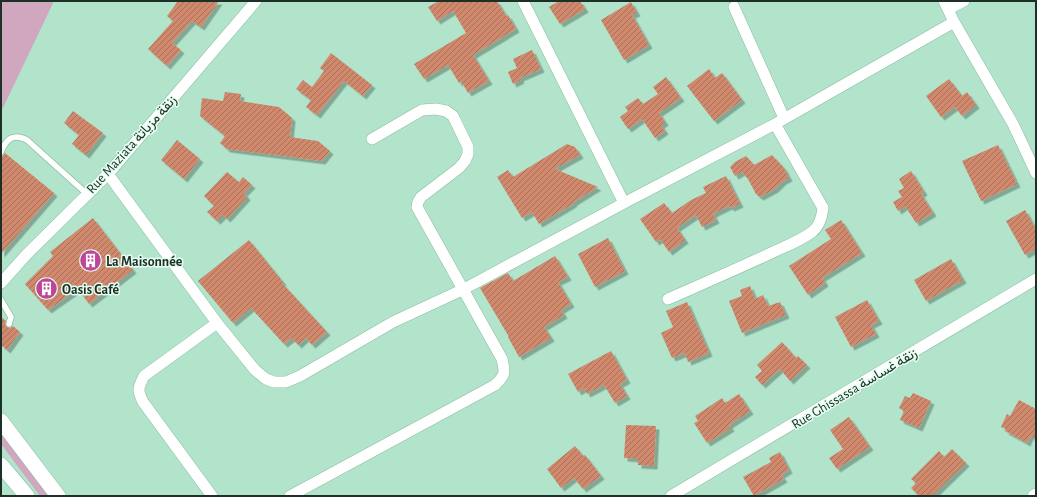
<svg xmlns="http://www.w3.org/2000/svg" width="1037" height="497" viewBox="0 0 1037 497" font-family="'Alegreya Sans',Vazirmatn,sans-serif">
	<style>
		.grass { fill: #d1a6bf }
		.building { fill: url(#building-hatch); filter: url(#shadow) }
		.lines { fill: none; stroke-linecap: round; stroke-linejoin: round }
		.service-casing { stroke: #8bbca3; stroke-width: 7 }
		.minor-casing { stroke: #8bbca3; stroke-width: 12 }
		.tertiary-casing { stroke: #8bbca3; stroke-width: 14 }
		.secondary-casing { stroke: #8bbca3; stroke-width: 16 }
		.service { stroke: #fff; stroke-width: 5.5 }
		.minor { stroke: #fff; stroke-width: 11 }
		.tertiary { stroke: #fff; stroke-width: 13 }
		.secondary { stroke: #fff; stroke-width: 15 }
		.labels { text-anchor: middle; stroke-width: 3; stroke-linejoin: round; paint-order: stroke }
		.street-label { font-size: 14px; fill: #1c3027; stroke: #e5fef1 }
		.poi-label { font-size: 14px; font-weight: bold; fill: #1c3027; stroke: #e5fef1; text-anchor: start }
	</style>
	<defs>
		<pattern id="building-hatch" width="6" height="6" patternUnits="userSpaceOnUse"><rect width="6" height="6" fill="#d0896d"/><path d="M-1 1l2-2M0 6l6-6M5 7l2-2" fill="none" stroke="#a8705a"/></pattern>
		<filter id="shadow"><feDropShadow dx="3.5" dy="3.5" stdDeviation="0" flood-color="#0004"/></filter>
	</defs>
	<rect width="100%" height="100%" fill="#b1e4ca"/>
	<path class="grass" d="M1 1H54L1 112Z
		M1 431 50 496H40L1 444Z"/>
	<path class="building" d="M178 1H219L201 27 192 21 172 43 181 50 167 66 148 49 173 21 167 16Z
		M439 1H497L506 16 508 15 516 29 473 55 489 81 468 93 461 81 459 83 448 65 424 79 414 64 466 33 453 11 437 21 428 7Z
		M559 1H580L585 9 560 24 549 7Z
		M631 2 637 13 632 15 649 45 624 60 601 20Z
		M532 50 541 69 520 78 521 80 513 84 508 72 517 68 513 59Z
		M331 53 372 85 363 96 344 81 317 115 306 107 311 100 296 89 303 80 312 87 324 71 320 68Z
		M709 69 715 78 722 73 742 100 714 121 687 86Z
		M666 77 681 98 659 113 665 122 661 125 665 131 655 138 642 119 628 129 620 117 628 111 625 107 638 98 643 104 658 94 653 87Z
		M949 79 962 96 967 92 976 105 962 116 955 107 941 117 926 96Z
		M225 92 241 94 240 101 279 107 292 118 290 137 318 141 330 151 322 161 227 149 220 143 225 136 200 116 202 98 223 101Z
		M73 111 103 133 86 155 72 144 79 135 64 123Z
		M177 140 200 159 184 179 161 160Z
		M567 144 575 147 580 155 555 169 598 187 574 202 573 204 539 224 532 212 522 218 497 177 508 170 513 177Z
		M998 145 1017 184 981 201 962 161Z
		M5 153 54 193 1 254V159L2 156Z
		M772 155 784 168 789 178 783 181 775 189 760 197 756 194 748 179 742 172 735 176 730 167 735 162 746 156 754 165Z
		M911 171 924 192 921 194 933 213 916 223 905 206 898 211 893 202 902 197 898 191 904 188 899 179Z
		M227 172 239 182 243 177 252 185 244 193 247 197 227 219 223 215 217 221 207 212 214 206 204 196Z
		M726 176 740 204 731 208 729 206 713 214 716 220 702 227 696 215 677 228 685 240 669 252 660 239 656 242 640 219 664 203 672 213 691 200 706 193 703 187Z
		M1025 210 1036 230V249L1025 255 1006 221Z
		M93 218 133 270 89 304 78 289 48 310 25 284 53 256 50 252Z
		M841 220 862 253 822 278 825 283 808 295 789 266 831 239 825 230Z
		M608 238 625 271 595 287 578 254Z
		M249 240 283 282 282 283 327 332 312 345 306 338 298 345 292 338 284 344 251 308 233 323 198 281Z
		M555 256 568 277 558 282 571 304 561 310 564 315 544 327 551 338 519 357 508 337H509L480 288 508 273 513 281Z
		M951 259 963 280 926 301 914 280Z
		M750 286 755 299 763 295 768 306 780 302 786 315 742 333 729 301 742 296 740 290Z
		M867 300 879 321 871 325 876 334 851 347 835 317Z
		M687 302 709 353 688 362 685 353 672 358 661 333 673 327 666 311Z
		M1 317 6 321 5 325 6 327 10 328 13 326 20 332 7 350 1 345Z
		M782 342 796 358 798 356 807 365 790 381 780 369 762 385 755 377 762 371 757 365Z
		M611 351 627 380 620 384 627 396 615 403 604 385 587 394 584 388 578 392 568 374Z
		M913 393 931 401 919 428 900 420 904 411 899 408 905 396 910 398Z
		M739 394 750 411 729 425 731 428 707 443 694 423 698 421 695 416 722 398 725 403Z
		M1019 400 1036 409V440L1030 436 1027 443 1005 431 1006 429 1001 427 1007 414 1010 416Z
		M849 417 870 447 837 469 829 458 843 449 830 430Z
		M626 425 656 426 654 466 638 465V459L624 458Z
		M575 446 583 456 585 455 601 476 583 489 574 478 561 488 547 469Z
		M952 449 966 463 932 496H919L911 488 916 483 911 479 939 451 944 457Z
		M780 452 789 470 781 475 784 479 754 496 743 477 771 462 769 458Z"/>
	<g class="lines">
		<defs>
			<path id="service" d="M1 152C6 139 13 133 27 140L87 194
				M1 300 11 317 9 324"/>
			<path id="minor" d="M523 1 624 203
				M944 1 954 22 1013 124 1036 173
				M734 7 784 118
				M948 9 964 1
				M108 174 217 323 255 370 266 379 274 382H286L300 376 393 322 464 289 624 203 775 124 954 22
				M1 283 26 255 108 174 256 1
				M668 299C702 284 737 269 771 253 784 247 800 241 812 232 820 226 822 217 823 208L775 124
				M212 496 143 402C137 390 138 388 144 376L217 323
				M290 496 495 385C506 374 505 373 502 359L417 207 418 202 421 197 459 168 465 161 468 154V147L453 116 446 111 436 109 422 110 372 139
				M671 496 1036 279"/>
			<path id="tertiary" d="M1034 496 1036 495"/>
			<path id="secondary" d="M1 421 58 496
				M1 465 27 496"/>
		</defs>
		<use href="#service" class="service-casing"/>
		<use href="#minor" class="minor-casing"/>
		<use href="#tertiary" class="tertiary-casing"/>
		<use href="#secondary" class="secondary-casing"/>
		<use href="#service" class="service"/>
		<use href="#minor" class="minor"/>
		<use href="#tertiary" class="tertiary"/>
		<use href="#secondary" class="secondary"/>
	</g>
	<defs>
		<symbol id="building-disc" viewBox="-11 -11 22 22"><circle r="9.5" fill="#bf4598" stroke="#e5fef1"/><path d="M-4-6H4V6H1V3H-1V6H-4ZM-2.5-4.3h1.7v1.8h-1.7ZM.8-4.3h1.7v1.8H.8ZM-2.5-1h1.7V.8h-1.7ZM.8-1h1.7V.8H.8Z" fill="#fff"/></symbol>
	</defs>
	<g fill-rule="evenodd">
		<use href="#building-disc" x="78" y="248" width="25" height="25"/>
		<use href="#building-disc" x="34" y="276" width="25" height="25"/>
	</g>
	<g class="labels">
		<g class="street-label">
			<text transform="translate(131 144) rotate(-48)" y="5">Rue Maziata زنقة مزياتة</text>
			<text transform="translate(854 388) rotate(-31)" y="5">Rue Ghissassa زنقة غساسة</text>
		</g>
		<g class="poi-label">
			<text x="106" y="266">La Maisonnée</text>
			<text x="62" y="294">Oasis Café</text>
		</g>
	</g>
	<rect width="1037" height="497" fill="none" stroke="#1c3027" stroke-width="4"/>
</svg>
